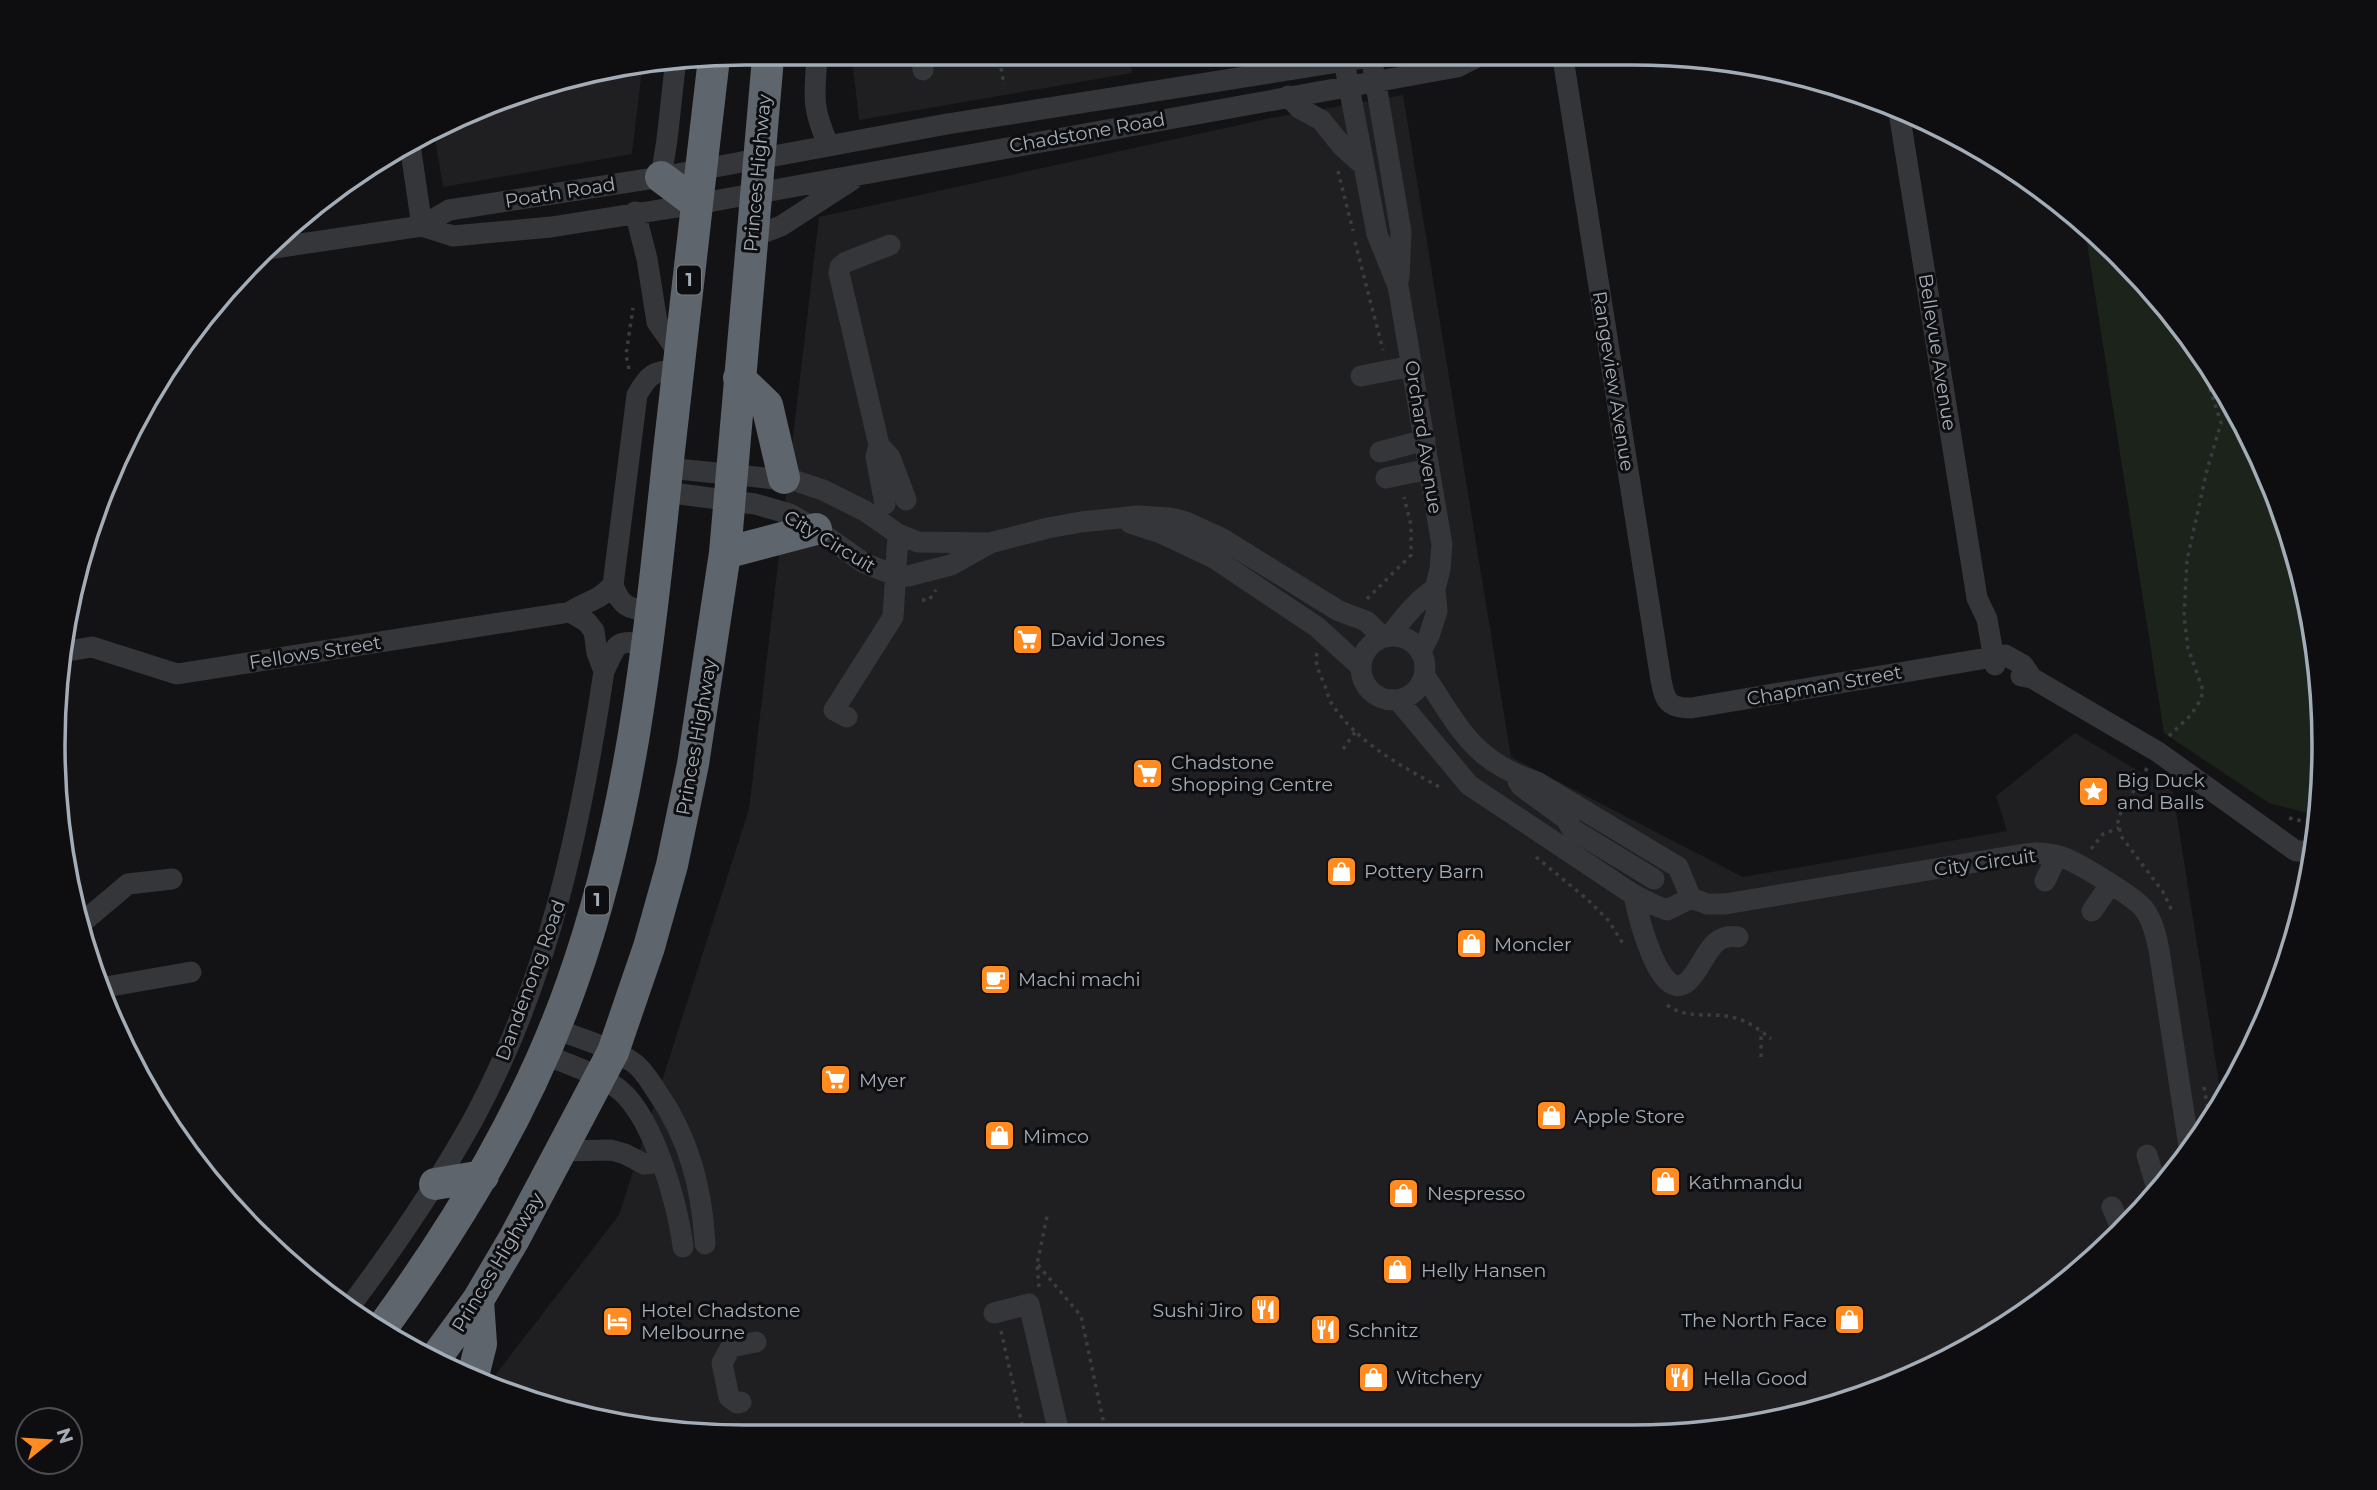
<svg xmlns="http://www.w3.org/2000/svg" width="2377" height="1490" viewBox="0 0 2377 1490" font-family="Montserrat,sans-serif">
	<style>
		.built { fill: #1f1f22 }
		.green { fill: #1b231b }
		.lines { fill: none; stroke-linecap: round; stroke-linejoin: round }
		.path { stroke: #393d41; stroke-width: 3.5; stroke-dasharray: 3.5 5; stroke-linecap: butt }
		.minor { stroke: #34363a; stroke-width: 21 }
		.highway { stroke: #5f656c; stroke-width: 32 }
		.labels { text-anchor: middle; stroke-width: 6; stroke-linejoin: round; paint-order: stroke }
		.shield { fill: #0e0e10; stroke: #767d85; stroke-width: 2 }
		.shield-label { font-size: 18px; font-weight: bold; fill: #a3adb7 }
		.street-label { font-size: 19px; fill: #a3adb7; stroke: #0e0e10 }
		.poi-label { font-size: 19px; fill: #a3adb7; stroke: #0e0e10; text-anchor: start }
		.rim { fill: none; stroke: #a3adb7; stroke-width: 3.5 }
	</style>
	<rect width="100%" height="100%" fill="#131315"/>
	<path class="built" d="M852 58H1130L1132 73 859 120Z
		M643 61 632 154 443 187 434 133 523 89Z
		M1403 95 1511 757 1743 877 2007 831 1996 796 2075 733 2173 792 2222 1101 2181 1167 2088 1266 1939 1366 1812 1414 1678 1436 655 1432 486 1387 619 1215 749 809 819 217 1271 118Z"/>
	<path class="green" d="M2084 224 2153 289 2232 399 2288 523 2319 655 2323 791 2319 816 2269 803 2164 733Z"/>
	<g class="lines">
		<path class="path" d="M1001 68 1004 85
			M1338 171 1353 231
			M1355 242 1383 350
			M629 369 626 355 633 308
			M1367 599 1411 555V525L1404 497
			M922 600H929L936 590
			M1317 653C1314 665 1320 673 1324 684 1327 690 1328 698 1332 704 1357 743 1403 767 1443 789
			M2169 736 2191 715 2201 699 2203 690 2188 648 2184 616 2187 560 2207 470 2221 423 2210 389 2212 371
			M1343 749 1356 731
			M2147 768 2119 816 2118 822 2121 836 2163 892 2172 911
			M2289 818 2302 821H2318
			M2091 849 2103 834 2119 828
			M1536 857 1587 899 1608 920 1624 945
			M1667 1005C1688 1020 1709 1012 1732 1017 1747 1020 1760 1030 1771 1039
			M1761 1057V1031
			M2204 1087 2210 1121
			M1038 1265 1081 1316 1106 1434
			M1039 1287 1037 1264 1047 1216
			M1001 1331 1024 1433"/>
		<path class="minor" d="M817 58C814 97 812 108 828 144
			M922 58 923 70
			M1563 58 1661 680C1665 701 1668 708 1691 708L2005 655 2023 665 2032 678
			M1373 67 1401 232 1399 278
			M1346 71 1377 234 1398 286 1442 545 1440 569 1435 589 1437 611 1429 636 1421 651
			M1288 96 1299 108 1321 120 1343 147 1363 165
			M1898 106 1977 598 1987 619 1995 665
			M410 145 422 226
			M661 177 667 140 676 58
			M635 212 647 259 657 322 680 355
			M422 226 453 236 551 227 697 204 1457 67 1475 58
			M752 237 781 226 852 180
			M261 250 422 226 449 210 661 177 947 124 1364 58
			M1361 376 1412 366
			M879 445 890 457 906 500
			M1380 452 1425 440
			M667 468 796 481 823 490 865 511 898 534 918 542 990 543
			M1386 478 1429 469
			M665 492 755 504 790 514 816 529 864 563 897 576H908L951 565 990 543 1048 528 1081 522 1138 516 1170 518 1186 522 1221 538 1339 611 1366 621 1383 637
			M885 504 876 457 879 445 839 273 840 267 846 262 890 245
			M1130 523 1161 533 1214 558 1317 627 1361 667
			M613 585C621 607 628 608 650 612
			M570 612 587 622 594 631 597 653 604 671
			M1361 668a32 32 0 1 1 64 0a32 32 0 1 1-64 0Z
			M1390 636C1402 619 1417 600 1435 589
			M62 652 92 647 177 674 570 612C586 601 599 601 613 585L637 395C648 375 655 369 677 371
			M1425 676C1459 727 1473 762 1537 782L1678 867 1691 898 1707 904H1725L2024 854C2036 852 2050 853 2062 857 2077 862 2135 897 2144 909 2153 921 2156 936 2159 950L2190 1153
			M2021 676 2032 678 2158 752 2296 851H2313
			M1398 700 1469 785 1634 895 1654 905 1667 910 1691 898
			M847 717 834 710 893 617 898 534
			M1518 781 1521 786 1566 819 1572 829 1654 879
			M2045 881 2057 856
			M1634 895C1637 910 1659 1008 1688 981 1705 966 1708 932 1738 937
			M2092 911 2110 885
			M76 921H84L128 884 172 879
			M100 988 191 972
			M555 1029C581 1039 611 1047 634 1063 644 1070 650 1082 657 1092 689 1138 702 1188 705 1244
			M544 1054C567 1064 593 1072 613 1085 652 1109 678 1204 683 1247
			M561 1151 611 1150 625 1154 644 1164 661 1162
			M2147 1155 2158 1192
			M2112 1207 2122 1230
			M348 1309C394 1248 437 1185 474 1118 549 979 581 825 604 671 617 645 614 639 645 644
			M994 1313 1029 1304 1059 1433
			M741 1402 737 1403 729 1397 722 1363 731 1347 756 1342"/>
		<path class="highway" d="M661 177 697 204
			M739 378 767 405 784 478
			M725 553 816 529
			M435 1184 483 1176
			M382 1328C459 1222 528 1108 572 983 633 812 650 630 669 451 683 320 699 189 714 58
			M435 1359 478 1300 514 1239 613 1052 649 947 672 865 693 764 725 553 768 58
			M472 1380 481 1344 478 1300"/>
	</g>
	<defs>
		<symbol id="supermarket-square" viewBox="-11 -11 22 22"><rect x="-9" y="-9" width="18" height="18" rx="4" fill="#ff8b21" stroke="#0e0e10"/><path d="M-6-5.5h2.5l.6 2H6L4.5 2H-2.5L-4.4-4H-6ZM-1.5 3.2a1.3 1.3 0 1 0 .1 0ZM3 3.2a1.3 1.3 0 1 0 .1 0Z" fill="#fff"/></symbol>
		<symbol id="sight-square" viewBox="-11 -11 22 22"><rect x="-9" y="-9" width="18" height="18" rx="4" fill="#ff8b21" stroke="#0e0e10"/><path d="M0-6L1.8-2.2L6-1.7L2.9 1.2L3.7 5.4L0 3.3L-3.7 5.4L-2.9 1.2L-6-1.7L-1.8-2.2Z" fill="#fff"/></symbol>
		<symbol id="shop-square" viewBox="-11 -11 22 22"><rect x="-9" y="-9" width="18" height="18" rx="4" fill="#ff8b21" stroke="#0e0e10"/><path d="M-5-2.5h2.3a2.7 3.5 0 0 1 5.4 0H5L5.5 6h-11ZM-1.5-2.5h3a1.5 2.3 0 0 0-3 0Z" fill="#fff"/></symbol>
		<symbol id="cafe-square" viewBox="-11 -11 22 22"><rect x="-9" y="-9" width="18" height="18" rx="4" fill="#ff8b21" stroke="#0e0e10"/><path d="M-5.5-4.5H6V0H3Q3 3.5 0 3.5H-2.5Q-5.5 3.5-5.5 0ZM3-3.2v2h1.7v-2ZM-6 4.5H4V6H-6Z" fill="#fff"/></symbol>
		<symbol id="restaurant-square" viewBox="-11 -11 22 22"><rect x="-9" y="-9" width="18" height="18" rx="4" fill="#ff8b21" stroke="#0e0e10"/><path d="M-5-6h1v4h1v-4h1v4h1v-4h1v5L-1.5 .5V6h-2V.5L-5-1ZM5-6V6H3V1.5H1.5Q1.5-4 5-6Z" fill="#fff"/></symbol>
		<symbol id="hotel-square" viewBox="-11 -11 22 22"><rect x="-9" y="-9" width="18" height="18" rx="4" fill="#ff8b21" stroke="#0e0e10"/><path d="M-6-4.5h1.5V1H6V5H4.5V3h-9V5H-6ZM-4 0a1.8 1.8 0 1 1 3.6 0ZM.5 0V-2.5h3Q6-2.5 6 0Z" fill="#fff"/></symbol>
	</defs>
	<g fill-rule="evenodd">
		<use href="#supermarket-square" x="1010" y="622" width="35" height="35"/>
		<use href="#supermarket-square" x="1130" y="756" width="35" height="35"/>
		<use href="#sight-square" x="2076" y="774" width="35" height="35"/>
		<use href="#shop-square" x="1324" y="854" width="35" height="35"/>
		<use href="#shop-square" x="1454" y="926" width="35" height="35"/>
		<use href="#cafe-square" x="978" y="962" width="35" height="35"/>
		<use href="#supermarket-square" x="818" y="1062" width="35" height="35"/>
		<use href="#shop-square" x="1534" y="1098" width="35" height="35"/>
		<use href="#shop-square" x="982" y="1118" width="35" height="35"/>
		<use href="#shop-square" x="1648" y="1164" width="35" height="35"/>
		<use href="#shop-square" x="1386" y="1176" width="35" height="35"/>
		<use href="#shop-square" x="1380" y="1252" width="35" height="35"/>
		<use href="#restaurant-square" x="1248" y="1292" width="35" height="35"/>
		<use href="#shop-square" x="1832" y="1302" width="35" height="35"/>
		<use href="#hotel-square" x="600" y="1304" width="35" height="35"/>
		<use href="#restaurant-square" x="1308" y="1312" width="35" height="35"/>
		<use href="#shop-square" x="1356" y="1360" width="35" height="35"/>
		<use href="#restaurant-square" x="1662" y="1360" width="35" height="35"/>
	</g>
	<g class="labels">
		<g class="shield">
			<rect x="677" y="265.5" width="24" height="29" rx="5"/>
			<rect x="585" y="885.5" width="24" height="29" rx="5"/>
		</g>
		<g class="shield-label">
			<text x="689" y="286">1</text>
			<text x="597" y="906">1</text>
		</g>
		<g class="street-label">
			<text transform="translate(1087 132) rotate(-10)" y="7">Chadstone Road</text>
			<text transform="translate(757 173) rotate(-85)" y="7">Princes Highway</text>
			<text transform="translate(560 192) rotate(-9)" y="7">Poath Road</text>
			<text transform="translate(1938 352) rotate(81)" y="7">Bellevue Avenue</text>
			<text transform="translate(1614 381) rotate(81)" y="7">Rangeview Avenue</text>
			<text transform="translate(1424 437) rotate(81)" y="7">Orchard Avenue</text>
			<text transform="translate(830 541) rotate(31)" y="7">City Circuit</text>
			<text transform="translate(315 652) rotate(-9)" y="7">Fellows Street</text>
			<text transform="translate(1824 685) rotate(-10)" y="7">Chapman Street</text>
			<text transform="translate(696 737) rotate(-80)" y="7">Princes Highway</text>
			<text transform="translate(1985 862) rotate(-8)" y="7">City Circuit</text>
			<text transform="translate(530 980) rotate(-70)" y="7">Dandenong Road</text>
			<text transform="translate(497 1262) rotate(-59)" y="7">Princes Highway</text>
		</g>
		<g class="poi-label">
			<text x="1050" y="646">David Jones</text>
			<text x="1171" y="769">Chadstone<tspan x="1171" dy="22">Shopping Centre</tspan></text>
			<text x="2117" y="787">Big Duck<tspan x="2117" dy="22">and Balls</tspan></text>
			<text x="1364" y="878">Pottery Barn</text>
			<text x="1494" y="951">Moncler</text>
			<text x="1018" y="986">Machi machi</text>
			<text x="859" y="1087">Myer</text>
			<text x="1574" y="1123">Apple Store</text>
			<text x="1023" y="1143">Mimco</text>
			<text x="1688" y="1189">Kathmandu</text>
			<text x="1427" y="1200">Nespresso</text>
			<text x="1421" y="1277">Helly Hansen</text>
			<text x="641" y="1317">Hotel Chadstone<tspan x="641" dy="22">Melbourne</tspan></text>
			<text x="1243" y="1317" text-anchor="end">Sushi Jiro</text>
			<text x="1827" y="1327" text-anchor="end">The North Face</text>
			<text x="1348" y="1337">Schnitz</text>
			<text x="1396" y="1384">Witchery</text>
			<text x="1703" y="1385">Hella Good</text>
		</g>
	</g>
	<path d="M0 0H2377V1490H0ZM745 65H1632A680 680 0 0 1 2312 745V745A680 680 0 0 1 1632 1425H745A680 680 0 0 1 65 745V745A680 680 0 0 1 745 65Z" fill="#0e0e10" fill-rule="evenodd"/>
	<path class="rim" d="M745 65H1632A680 680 0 0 1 2312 745V745A680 680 0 0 1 1632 1425H745A680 680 0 0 1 65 745V745A680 680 0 0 1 745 65Z"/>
	<g transform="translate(49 1441) rotate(72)"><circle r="33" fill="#0e0e10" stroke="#4a4e53" stroke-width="2"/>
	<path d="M0-5L12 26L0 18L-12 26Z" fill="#ff8b21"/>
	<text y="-10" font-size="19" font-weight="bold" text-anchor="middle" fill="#a3adb7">N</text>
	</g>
</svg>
